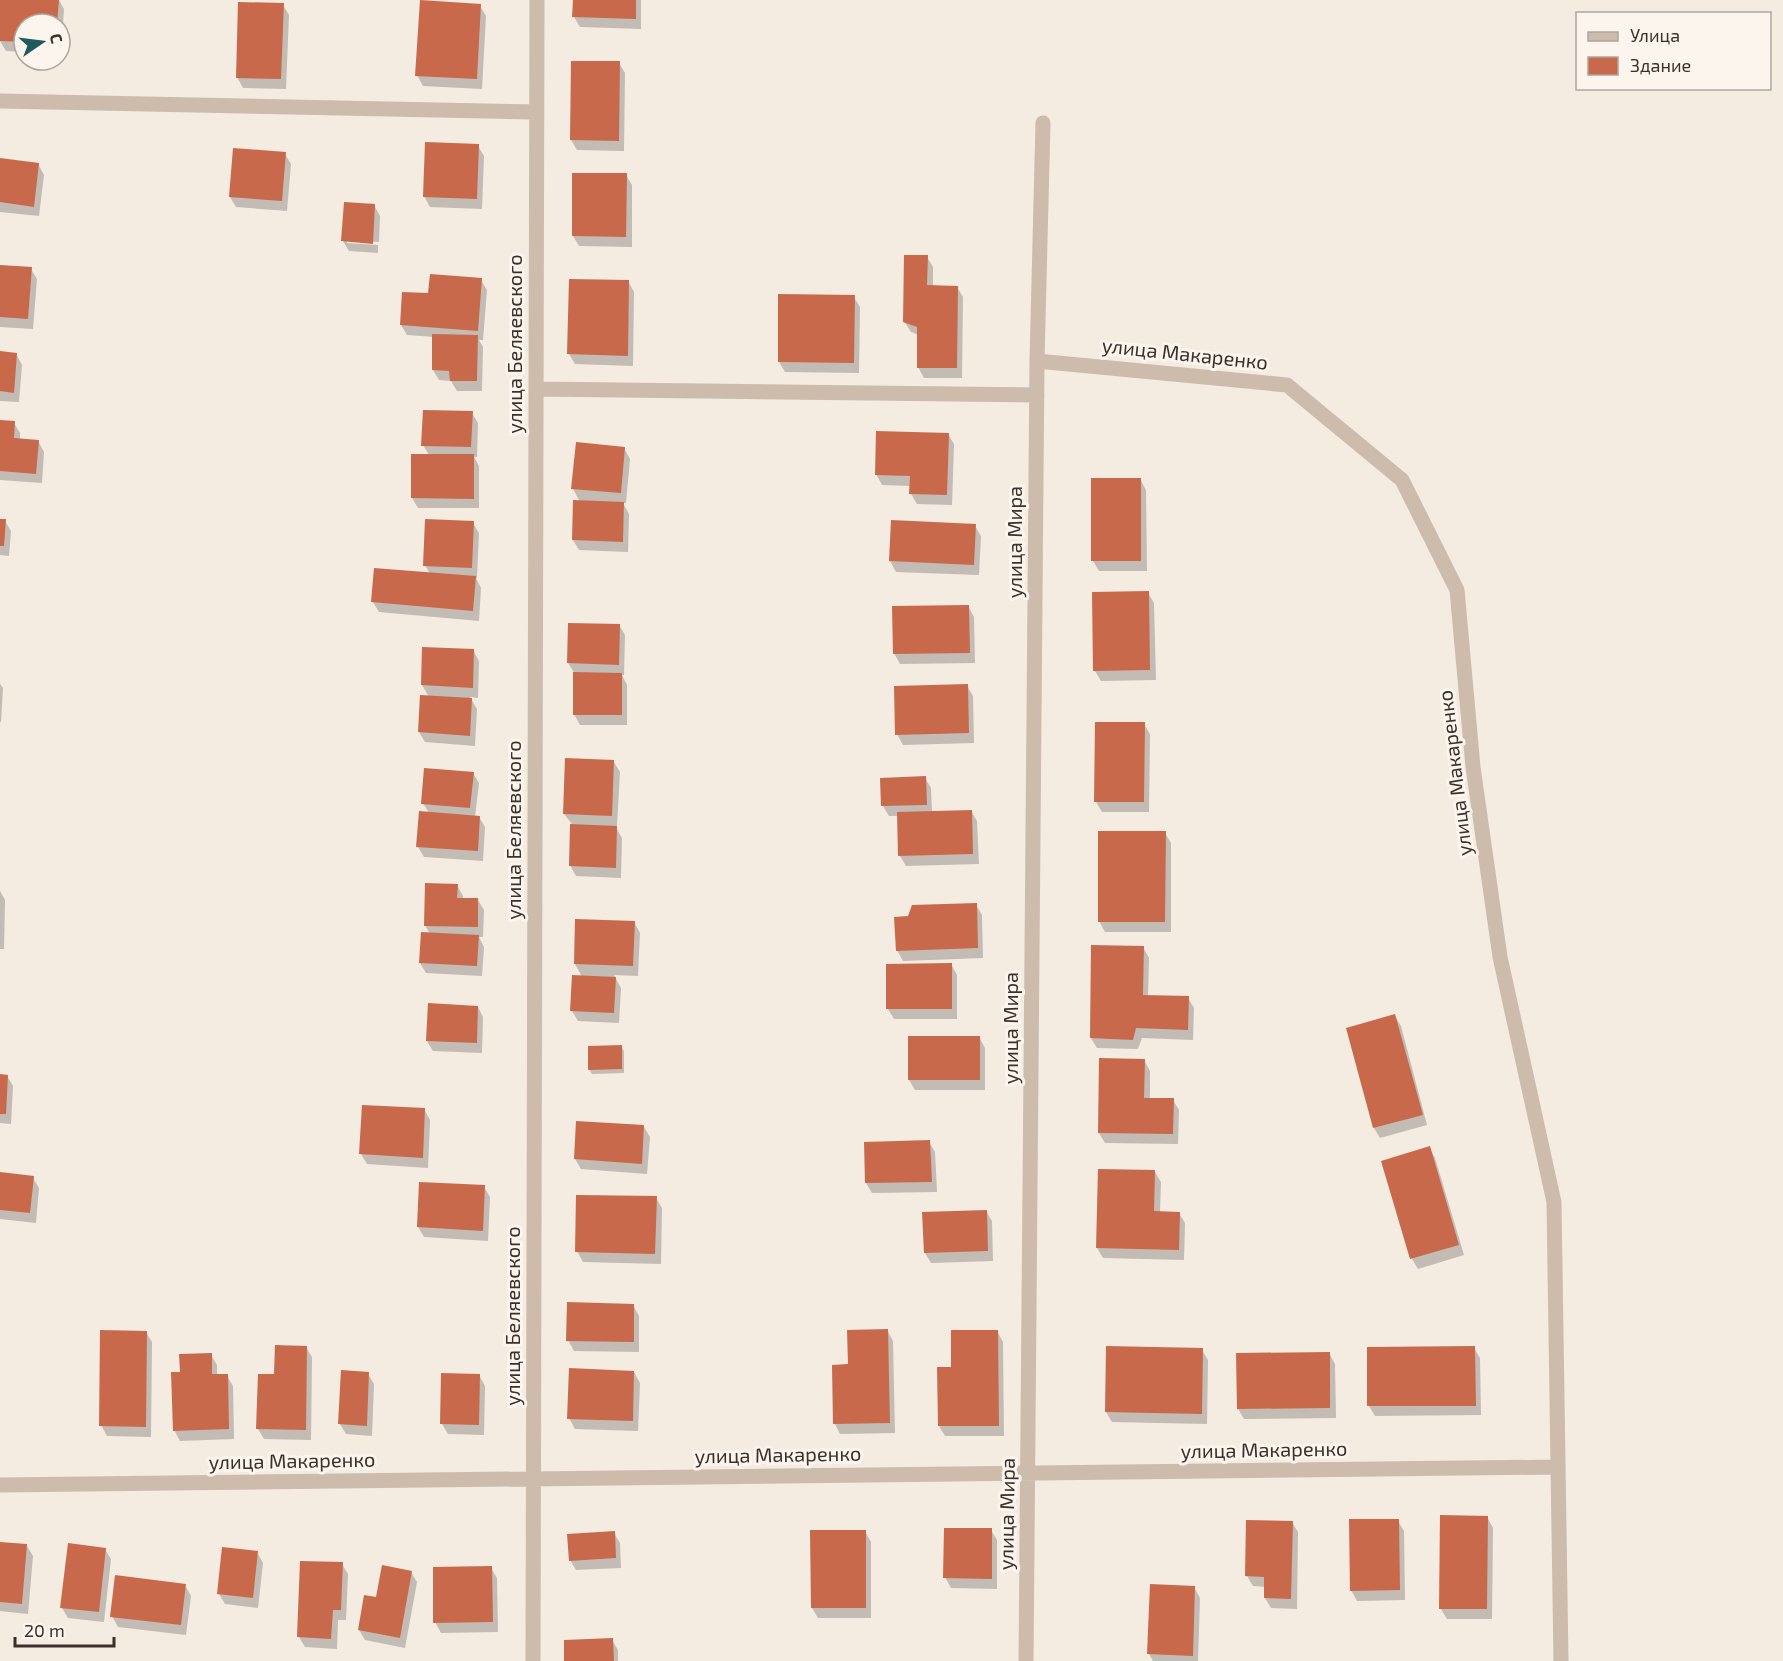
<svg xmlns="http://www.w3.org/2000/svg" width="1783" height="1661" viewBox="0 0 1783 1661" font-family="'Exo 2',sans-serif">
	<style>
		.shadow { fill: #0003 }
		.building { fill: #c8694b }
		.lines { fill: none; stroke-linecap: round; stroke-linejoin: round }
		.minor { stroke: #cdbbac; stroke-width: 15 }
		.labels { text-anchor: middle; stroke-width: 6; stroke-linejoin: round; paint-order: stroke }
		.street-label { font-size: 20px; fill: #3b302b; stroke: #fbf5ee }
	</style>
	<rect width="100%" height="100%" fill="#f4ebe1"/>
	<path class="shadow" d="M2 0H59L64 9 61 54 60 24H24V52L6 51 0 41Z
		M574 0H641V29L580 27 574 17Z
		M283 5 289 15 286 89 243 88 237 77Z
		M480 6 486 16 482 89 423 86 417 75Z
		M619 63 625 73 624 151 577 150 571 140Z
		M478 146 484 156 482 209 430 207 424 196Z
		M285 154 291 164 287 211 236 207 230 197Z
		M0 160 38 164 44 175 39 216 0 212Z
		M573 175H626L632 185V247L579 246 573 236Z
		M374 205 380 216 379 242 347 240V243L378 245V253L349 251 343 241Z
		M927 257 933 267V286L957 287 963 297 962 378H924L918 367 919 335 911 332 904 321Z
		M0 267 31 269 37 279 33 329 0 327Z
		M481 280 487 290 483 340H479L483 347 482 391H457L451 381 439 380 433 370 434 337 407 335 401 325 430 295Z
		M570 281H628L634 292 633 366 575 364 569 354Z
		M854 297 860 307 859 373 785 372 779 362Z
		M0 353 16 354 22 365 19 402 0 401Z
		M472 413 478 423 477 457H474L479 466V508H418L412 498 429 455 423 445Z
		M0 421 14 423 20 433V440L38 441 44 452 42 483 0 480Z
		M948 434 954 444 952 505 917 504 911 494V486L882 485 876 474Z
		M624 448 630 459 626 503H623L629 514 628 552 579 550 573 540 580 502 573 489Z
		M1140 479 1146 490 1147 571H1099L1093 561Z
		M0 520 5 521 11 531 9 556 0 555Z
		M892 522 975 526 981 536 979 575 896 572 890 561Z
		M473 523 479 533 477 578H476L481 588 479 621 379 612 373 602 430 574 425 565Z
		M1148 593 1154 603 1156 680 1101 681 1095 671Z
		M968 606 974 617 975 663 900 664 894 653Z
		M619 625 625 635 624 675H622L627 685V725H580L574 714 575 674 568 663Z
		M473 650 479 661 478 698 470 697 477 709 475 746 425 742 419 732 429 697 422 685Z
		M0 684 3 688 1 722H0Z
		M967 686 973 696 974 743 903 745 897 734Z
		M1144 724 1150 734 1149 812H1102L1096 802Z
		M614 762 620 772 617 826H615L622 838 621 878 576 876 570 865 572 824 564 814Z
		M473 773 479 783 475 817H479L485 827 483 861 424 857 418 847 429 813 423 803Z
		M925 778 931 788 932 812 971 811 977 821 979 864 906 866 900 856 898 816H889L883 806Z
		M1165 833 1171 843V932H1105L1099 921Z
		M457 885 463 896V900H478L484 910 483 937H479L484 947 482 976 426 973 420 963 430 934 425 925Z
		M0 891 5 900 4 949H0Z
		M976 905 982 915 983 958 903 961 897 950Z
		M634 922 640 933 638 976 614 975 621 988 619 1023 578 1021 572 1011 582 977 575 964Z
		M1093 946 1143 947 1149 958 1148 997 1188 998 1194 1008 1193 1040 1142 1038 1138 1049 1097 1048 1091 1038Z
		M951 964 957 975V1019H894L888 1009 887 965Z
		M429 1005 478 1007 483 1017 482 1053 433 1051 427 1041Z
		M1395 1016 1401 1026 1427 1125 1380 1138 1374 1128 1347 1029Z
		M979 1037 985 1048V1090H915L909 1080Z
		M621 1046 624 1051V1073L592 1074 589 1069Z
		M1144 1060 1150 1071V1099L1173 1100 1179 1110 1178 1144 1105 1143 1099 1133Z
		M0 1075 7 1076 13 1086 11 1124 0 1123Z
		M424 1109 430 1120 428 1168 367 1164 361 1154Z
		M644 1127 650 1137 647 1174 581 1169 575 1159Z
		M929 1142 935 1152 937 1192 872 1193 866 1183 865 1144Z
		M1429 1148 1435 1158 1464 1255 1418 1269 1412 1259 1383 1162Z
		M1099 1170 1155 1172 1161 1182 1160 1212 1179 1213 1185 1223 1184 1260 1103 1258 1097 1248Z
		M0 1174 33 1178 39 1188 36 1223 0 1219Z
		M484 1187 490 1197 488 1241 424 1237 418 1227Z
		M656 1198 662 1208 661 1264 583 1262 577 1251Z
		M986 1211 992 1221 993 1261 931 1263 925 1253Z
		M633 1305 639 1316V1352L574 1351 568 1340Z
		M887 1330 893 1341 895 1433 840 1434 835 1424 833 1366H849Z
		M997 1331 1003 1342 1004 1436H945L939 1426V1368H952Z
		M146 1332 152 1342 151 1437 107 1436 101 1425Z
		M306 1347 312 1357 311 1440 264 1439 258 1429 275 1376Z
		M1474 1348 1480 1358 1481 1415 1375 1416 1369 1406Z
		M1202 1350 1208 1360 1207 1424 1112 1422 1106 1412Z
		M1329 1353 1335 1364 1336 1418 1244 1419 1238 1409Z
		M211 1355 217 1365V1376H227L233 1386 234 1439 180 1441 174 1430 181 1373Z
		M634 1372 640 1383 638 1431 575 1429 569 1418Z
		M368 1374 374 1384 372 1436 346 1434 340 1424Z
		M479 1375 485 1386 484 1435 448 1434 442 1424Z
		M1487 1517 1493 1528 1492 1619H1447L1441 1609Z
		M1398 1521 1404 1531 1405 1600 1357 1601 1351 1590Z
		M1292 1522 1298 1532 1297 1609 1271 1608 1265 1598 1266 1587 1253 1586 1247 1576Z
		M991 1530 997 1540V1589L951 1588 945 1577Z
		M865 1531 871 1542V1618H818L812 1608Z
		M614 1533 620 1543 621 1568 576 1570 570 1560Z
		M0 1543 27 1546 33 1556 28 1614 0 1611Z
		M105 1549 111 1559 104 1622 68 1618 62 1608Z
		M257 1552 263 1563 258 1608 225 1604 219 1594Z
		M342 1564 348 1574 346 1620H338L337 1649 305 1647 299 1637Z
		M491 1568 497 1578 498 1632 441 1633 435 1622Z
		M411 1572 417 1582 405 1648 365 1640 359 1630 377 1599Z
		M185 1585 191 1596 186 1635 118 1627 112 1616Z
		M1194 1587 1200 1598 1198 1661H1153L1149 1654Z
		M612 1640 618 1650V1661H566Z"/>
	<path class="building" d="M0 0H59L57 24H24V42L0 41Z
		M420 0 481 4 477 79 415 76Z
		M573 0H636V19L572 17Z
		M238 2 284 3 281 79 236 78Z
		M571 61H620L619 141 570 140Z
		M425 142 479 144 477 199 423 197Z
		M233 148 286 152 282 201 229 197Z
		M0 158 39 163 34 207 0 202Z
		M572 173H627L626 237 572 236Z
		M344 202 375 204 373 244 341 241Z
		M904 255H928L927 285 958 286 957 368H917V327L903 322Z
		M0 265 32 267 28 319 0 317Z
		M430 274 482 278 478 331 400 325 402 292 428 293Z
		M569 279 629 280 628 356 567 354Z
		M778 294 855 295 854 363 778 362Z
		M432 334 478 335 477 381H450L449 371 432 370Z
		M0 351 17 353 14 393 0 391Z
		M423 410 473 411 471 447 421 446Z
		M0 420 15 421 14 438 39 440 36 474 0 471Z
		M876 431 949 433 947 495 909 494 910 476 875 475Z
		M576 442 625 447 621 493 571 489Z
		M411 454H474V499L411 498Z
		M1091 478H1141V561H1091Z
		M573 500 624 502 623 542 572 540Z
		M0 519H6L4 546H0Z
		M425 519 474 521 472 568 423 566Z
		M891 520 976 524 974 565 889 561Z
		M374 568 476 576 473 611 371 602Z
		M1149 591 1150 670 1093 671 1092 592Z
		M969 605 970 653 893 654 892 606Z
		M568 623 620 624 619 665 567 663Z
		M422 647 474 649 473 688 421 685Z
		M573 672 622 673V715H573Z
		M968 684 969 733 895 735 894 686Z
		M420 695 472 698 470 736 418 732Z
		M1095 722H1145L1144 802H1094Z
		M565 758 614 760 612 816 563 814Z
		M424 768 474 772 470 808 421 804Z
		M926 776 927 805 881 806 880 778Z
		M972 810 973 854 898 856 897 812Z
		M419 811 480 816 478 851 416 847Z
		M570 824 617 826 616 868 569 866Z
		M1098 831H1166L1165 922H1098Z
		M425 883 458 884 457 898H478V927L424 926Z
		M977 903 978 948 896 951 894 917 908 916 912 905Z
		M575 919 635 921 633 966 574 964Z
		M421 932 479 935 477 966 419 963Z
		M1091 945 1144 946 1143 995 1189 996 1188 1030 1136 1028 1133 1040 1090 1038Z
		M952 963V1009H886V964Z
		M572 975 616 977 614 1013 570 1011Z
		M428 1003 478 1006 477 1043 426 1041Z
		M1395 1014 1423 1115 1373 1128 1346 1028Z
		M908 1036H980V1080H908Z
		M622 1045V1069L588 1070V1046Z
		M1099 1058 1145 1059 1144 1098H1174L1173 1134 1098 1133Z
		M0 1074 8 1075 6 1114H0Z
		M362 1105 425 1108 423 1158 359 1154Z
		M576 1121 644 1125 642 1164 574 1159Z
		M930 1140 932 1182 865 1183 864 1142Z
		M1430 1146 1459 1245 1410 1259 1381 1161Z
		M1098 1169 1155 1170 1154 1211 1180 1212 1179 1250 1096 1248Z
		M0 1172 34 1176 30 1213 0 1210Z
		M419 1182 485 1185 483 1231 417 1227Z
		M576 1195 657 1196 655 1254 575 1252Z
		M987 1210 988 1251 924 1253 922 1212Z
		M567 1302 634 1304V1342L566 1341Z
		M888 1329 890 1423 833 1424 832 1365 848 1364 847 1330Z
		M100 1330 147 1331 146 1427 99 1426Z
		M951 1330H998L999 1426H938L937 1367H951Z
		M275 1345 307 1346 306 1430 256 1429 258 1374H274Z
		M1106 1346 1203 1348 1202 1414 1105 1412Z
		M1475 1346 1476 1406H1367V1347Z
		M1330 1352V1408L1237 1409 1236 1353Z
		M212 1353V1374H228L229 1429 173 1431 171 1372H180L179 1354Z
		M569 1368 634 1371 633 1421 567 1419Z
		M341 1370 369 1372 367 1426 338 1424Z
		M441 1373 480 1374 479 1425 440 1424Z
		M1440 1515 1488 1516 1487 1609H1439Z
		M1349 1519H1399L1400 1590 1350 1591Z
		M1246 1520 1293 1521 1291 1599 1264 1598V1577L1245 1576Z
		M944 1528H992V1579L943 1578Z
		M810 1530H866V1608H811Z
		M615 1531 616 1558 569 1561 567 1534Z
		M0 1542 27 1544 22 1604 0 1602Z
		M68 1543 106 1548 99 1612 60 1608Z
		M222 1547 258 1551 253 1598 217 1594Z
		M300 1561 343 1562 341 1610H333L331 1639 297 1637Z
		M382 1565 412 1571 400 1638 358 1630 364 1595 376 1597Z
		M492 1566 493 1622 433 1623V1567Z
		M115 1575 186 1584 181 1625 110 1617Z
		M1150 1584 1195 1586 1193 1656 1147 1654Z
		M613 1638 614 1661H564V1640Z"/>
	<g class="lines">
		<path class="minor" d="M0 101 536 112
			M1037 361 1287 385 1402 480 1457 590 1473 767 1500 957 1554 1202 1561 1661
			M536 389 1037 395
			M0 1485 1557 1467
			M533 1661 537 0
			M1026 1661 1037 361 1043 123"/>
	</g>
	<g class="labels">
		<g class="street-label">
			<text transform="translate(515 344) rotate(-90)" y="7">улица Беляевского</text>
			<text transform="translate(1185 354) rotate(6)" y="7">улица Макаренко</text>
			<text transform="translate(1015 542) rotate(-90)" y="7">улица Мира</text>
			<text transform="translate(1455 773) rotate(-97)" y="7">улица Макаренко</text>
			<text transform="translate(514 830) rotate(-90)" y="7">улица Беляевского</text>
			<text transform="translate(1011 1028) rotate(-90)" y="7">улица Мира</text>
			<text transform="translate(513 1316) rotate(-90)" y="7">улица Беляевского</text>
			<text transform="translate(1264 1450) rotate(-1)" y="7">улица Макаренко</text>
			<text transform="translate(778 1455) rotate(-1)" y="7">улица Макаренко</text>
			<text transform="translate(292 1461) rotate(-1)" y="7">улица Макаренко</text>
			<text transform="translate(1007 1514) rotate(-89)" y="7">улица Мира</text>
		</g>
	</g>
	<rect x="1576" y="12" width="195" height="78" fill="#fbf5ee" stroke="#aea6a0" stroke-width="1.5"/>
	<rect x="1588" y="32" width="30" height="9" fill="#cdbbac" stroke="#aea6a0" stroke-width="1.5"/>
	<text x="1630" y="42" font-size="18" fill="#3b302b">Улица</text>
	<rect x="1588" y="57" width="30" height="18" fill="#c8694b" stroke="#aea6a0" stroke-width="1.5"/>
	<text x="1630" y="72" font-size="18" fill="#3b302b">Здание</text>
	<g transform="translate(42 42) rotate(76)"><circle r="28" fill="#fbf5ee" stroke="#aea6a0" stroke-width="1.5"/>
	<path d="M0-4.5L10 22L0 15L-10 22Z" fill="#1f5a5e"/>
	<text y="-9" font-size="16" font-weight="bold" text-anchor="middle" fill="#3b302b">С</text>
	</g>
	<path d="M15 1637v9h99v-9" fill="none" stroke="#3b302b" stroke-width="3"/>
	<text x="24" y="1637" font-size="18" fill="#3b302b" stroke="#fbf5ee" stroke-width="4.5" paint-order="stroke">20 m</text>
</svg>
